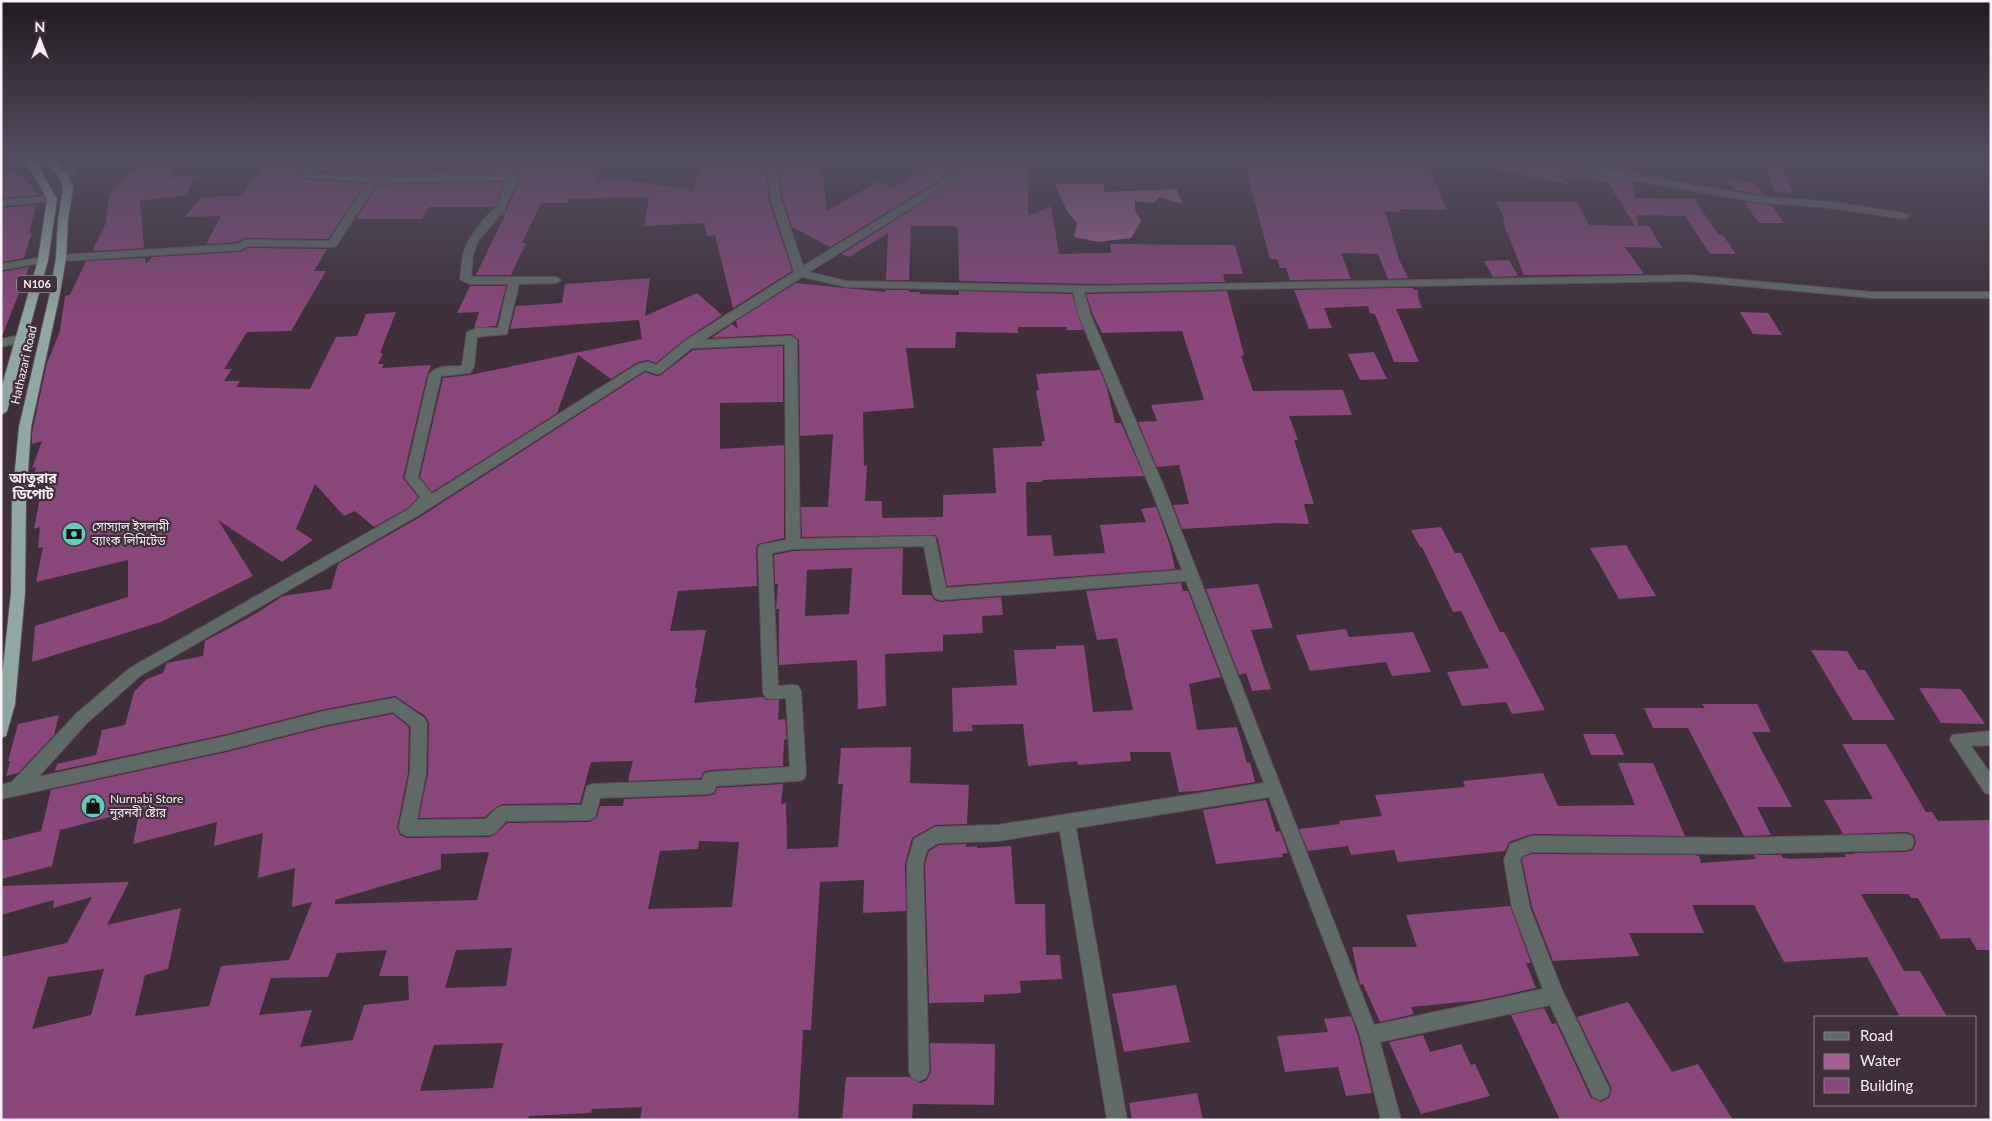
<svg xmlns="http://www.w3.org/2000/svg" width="1992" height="1121" viewBox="0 0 1992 1121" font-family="Lato,'Noto Sans Bengali',sans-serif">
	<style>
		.water { fill: #a45e94 }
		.building { fill: #8a477c; fill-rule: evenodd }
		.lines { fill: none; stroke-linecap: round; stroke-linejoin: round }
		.minor-casing { stroke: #5c4e58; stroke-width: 2 }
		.tertiary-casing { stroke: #5c4e58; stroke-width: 2 }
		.trunk-casing { stroke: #5c4e58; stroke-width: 2 }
		.minor { fill: #606a67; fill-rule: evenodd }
		.tertiary { fill: #606a67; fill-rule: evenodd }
		.trunk { fill: #91a7a2; fill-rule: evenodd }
		.labels { text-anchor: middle; stroke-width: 4.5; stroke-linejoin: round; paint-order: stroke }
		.shield { fill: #3e2f3a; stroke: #c2b6be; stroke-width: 1 }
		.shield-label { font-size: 11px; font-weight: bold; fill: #faf0f7 }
		.street-label { font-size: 12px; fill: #faf0f7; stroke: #3e2f3a }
		.poi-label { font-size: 12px; fill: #faf0f7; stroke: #3e2f3a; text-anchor: start }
		.neighbourhood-label { font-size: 14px; font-weight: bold; fill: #faf0f7; stroke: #3e2f3a }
	</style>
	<rect width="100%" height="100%" fill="#3e2f3a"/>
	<path class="water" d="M1055 184H1105L1103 192 1177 189 1182 204 1160 197 1153 203 1135 201V210L1141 221 1131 238 1098 242 1074 237 1077 223 1067 211Z"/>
	<path class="building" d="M268 160H309L299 174 303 179 365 184 328 239 245 238 237 242 206 244 221 216 185 217 201 197 240 196Z
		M324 160H425L418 173 482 170 484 166 510 165 513 160H604L596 181 626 180 693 190 702 165H717L718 160H764L769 201 792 271 733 308 715 235 707 236 704 223 644 226 649 197 569 199 567 203H541L522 243H526L511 275H476L505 215H502L507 210 520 178 517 174 374 175 316 171Z
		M778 160H821L827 211 879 181 892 188 940 160H972L830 247 792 227 783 200Z
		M990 160H1029L1028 216 1051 206 1059 254 1111 253 1110 244 1235 245 1243 274H1223L1225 282 1095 284 959 281 958 229H956V226H911L909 280H886L888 233 849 257 842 254Z
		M1303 160H1426L1447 210 1399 209 1400 212 1385 211 1399 259 1408 278 1388 279 1378 254 1341 253 1351 279 1290 280 1286 268H1280L1277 259H1270L1245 166H1305Z
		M1492 160H1529L1536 165 1633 182 1635 198 1694 199 1719 235H1723L1736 254H1710L1685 216 1637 215 1638 226H1649L1662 248 1625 247 1644 274 1524 275 1502 220H1505L1496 202H1577L1589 225 1635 226 1607 181 1565 178 1568 184 1491 169Z
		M1566 160H1593L1632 166V172Z
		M1764 160H1781L1793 194 1774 191Z
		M139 162H182L168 178 195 174 187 195 140 201 144 248 92 251 106 223 109 195Z
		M15 171 31 186 38 195 1 198V176Z
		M1727 179 1754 183 1763 195 1735 190Z
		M504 182 494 207H429L422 219H356L378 185Z
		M1744 202 1771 205 1784 223H1759Z
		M36 205 29 233H32L24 258 1 262V208Z
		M248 248 327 249 314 271H326L291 331 247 332 224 369H232L224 381H240L236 387 310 389 336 337 357 336 366 314 396 312 380 353H383L378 364H384L382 368 431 365 426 379 403 478 418 497 408 508 374 527 355 511 344 516 315 484 296 529 313 540 282 562 218 520 253 576 161 622 32 662 35 626 128 597V560L36 582 43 547 38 548 40 527 34 529 44 477 32 480 36 467 32 468 42 441 32 444V433L47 363 60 331 65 296 70 295 86 261 145 258 146 264 152 257 241 252Z
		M1509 260 1518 276 1493 277 1484 261Z
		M29 267 3 334H1V272Z
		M650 278 645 316 697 293 722 315 684 340 656 363 648 360 638 362 611 379 578 355 557 413 432 492 420 477 443 378 470 375 642 339 639 320 510 329 516 306 562 303 565 284Z
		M796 283 885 292V290H909V292H920L919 294 959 295V291L1072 294 1083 330H1067V327H1018V333L956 332 955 348H906L914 408 863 412 864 466 867 465 865 501H882V518L943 517V495L996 493 993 448 1042 446V441H1045L1036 391 1039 390 1036 374 1100 370 1107 388 1115 423H1121L1144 476 1042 480 1043 482H1026L1027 536 1051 535 1054 556 1105 553 1100 525 1146 522 1141 509 1156 507 1170 545 1175 569 947 586 938 539 935 535 802 537 801 507H828L833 434 800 436 799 340 791 334 711 338 732 324 738 329 736 321Z
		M470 286H506L496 326 474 328 479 312 457 313Z
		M1393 288H1413L1414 290H1418V298L1422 308 1396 309 1419 362H1394L1375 314 1370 313 1368 306 1324 308 1332 328 1309 329 1294 290Z
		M1227 291 1244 355 1241 356 1253 391 1343 390 1352 415 1289 416 1298 440H1294L1314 504H1304L1309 524 1278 523 1182 529 1173 505 1189 504 1179 465 1157 467 1138 422 1157 421 1151 405 1204 400 1182 331 1102 333 1093 315 1086 294Z
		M1740 312 1768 313 1782 335 1753 334Z
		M783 346V402L720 403V449L784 445V538L758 544 756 549 757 586 678 591 670 631 706 630 695 688H697L694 703 763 697 766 700H779L778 720 785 719 787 739 784 740 783 766 710 770 703 772 701 778 628 781 633 761 591 762 580 803 502 804 495 808 485 817 419 818 428 773 429 723 425 716 395 696 325 709 227 734 55 771 57 764 96 755 102 730 125 725 134 692 147 679 163 673 167 663 203 656 205 641 257 613 283 596 331 589 338 564 420 517 645 372 656 376 661 375 693 350Z
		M1374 352 1387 379 1360 380 1348 354Z
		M1441 527 1455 553H1461L1500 632H1504L1545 710 1512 714 1506 702 1462 706 1447 672 1489 668 1461 611 1453 612 1422 547H1420L1411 530Z
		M1626 545 1656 596 1619 599 1590 548Z
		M903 548 902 595H931L934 600 940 602 1001 597 1003 615 982 616 983 633 943 635V651L885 654 886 706 858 709 857 660 779 665V609H776L778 584H775L774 555 793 551ZM852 568 849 614 805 616 807 570Z
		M1181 583 1183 591H1188L1221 677 1189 684 1197 730 1237 727 1247 763 1250 762 1255 782 1198 791 1179 792 1170 752H1130L1131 761 1078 765 1077 761 1028 766 1023 724 972 725 973 731 953 732 952 688 1017 685 1014 650 1056 649V646L1084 645 1093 712 1133 710 1117 638 1097 640 1086 591Z
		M1258 584 1273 628 1251 630 1271 689 1252 691 1246 673 1239 675 1206 589Z
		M1346 629 1349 637 1413 632 1431 672 1392 676 1386 662 1310 671 1296 635Z
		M1811 650 1847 651 1859 670H1865L1895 720H1853Z
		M1919 688 1961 689 1985 724 1941 723Z
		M1702 704H1757L1771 732H1752L1792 807H1757L1771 835 1744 836 1688 728H1653L1644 708H1705Z
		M393 714 409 727 408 773 397 828 400 835 407 838 490 837 497 833 507 823 590 822 597 817 600 806H623L624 799 708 796 715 794 717 788 783 784 781 804 786 803 787 849 838 847 843 784H838L841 748 911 747 910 783 969 785 967 824 935 825 912 838 905 864 906 911 863 913 864 880 820 882 811 1030H803L798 1120H640L642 1107 592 1109 591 1113 529 1116 528 1120H1V957L67 943 92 897 53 908 54 900 1 915V886L129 882 107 925 181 908 168 969 145 975 135 1016 209 1006 221 966 289 960 312 902 292 907 295 868 258 878 263 833 214 846 217 822 133 844 140 809 60 830 52 866 1 879V841L41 831 51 790 227 752 325 727ZM699 841 739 842 732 907 648 909 660 851 698 849ZM489 852 477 900 335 904V900L441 869V854ZM512 948 506 986 445 988 456 950ZM387 950 379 976H408L409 1000 364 1005 353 1040 300 1047 312 1010 259 1015 271 978 328 977 337 953ZM104 969 91 1015 32 1029 48 977ZM503 1043 493 1088 420 1091 434 1045Z
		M59 715 54 735 18 773 6 776 10 761H8L18 724Z
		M1583 734H1615L1624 755H1591Z
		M1842 744H1886L1926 812H1932L1938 821 1991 820V950H1977L1970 938 1941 939 1918 898H1911L1909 894H1861L1904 971H1920L1947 1017H1900L1867 957 1784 962 1754 905H1692L1704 933H1629L1639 956 1553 961 1532 907 1522 860 1523 857 1532 854 1694 855 1699 856 1701 863 1756 859 1754 855H1781L1783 858 1789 859 1846 857 1845 854H1855L1854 853 1906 852 1913 850 1916 843 1914 835 1907 832 1843 834 1824 800 1873 799Z
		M1618 763H1653L1685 836 1532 834 1509 842 1505 851 1398 862 1394 850 1351 855 1348 846 1308 851 1299 829 1340 824 1339 821 1382 816 1375 795 1465 787 1463 781 1543 773 1558 806 1635 805Z
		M1266 800 1276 832 1280 831 1288 853 1282 854 1283 857 1216 864 1203 810Z
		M966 844V847L977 846V848L1011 846 1015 904H1045L1046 955H1060L1062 979 1020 981 1021 993 984 995V1002L929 1003 925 864 929 851 939 845Z
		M1510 906 1531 963H1526L1536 988 1481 1000 1411 1007 1414 1014 1380 1022 1363 984 1360 985 1352 947H1417L1406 915Z
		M1176 985 1190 1042 1124 1052 1112 994Z
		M1628 1002 1672 1072 1698 1064 1733 1120H1560L1511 1015 1544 1008 1552 1024 1556 1023 1591 1098 1601 1102 1609 1098 1612 1089 1577 1017Z
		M1351 1016 1358 1036 1372 1093 1346 1096 1338 1067 1285 1072 1277 1036 1328 1032 1324 1019Z
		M1423 1035 1430 1052 1461 1044 1471 1065 1475 1064 1490 1096 1421 1114 1389 1042Z
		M930 1043 995 1044 994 1105 913 1104 912 1120H842L846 1077H910L920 1083 927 1080 931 1072Z
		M1197 1093 1203 1120H1132L1129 1103Z"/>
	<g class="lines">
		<defs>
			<path id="minor" d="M312 160H322L313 173 374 177 516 175 518 177 505 209 478 241 473 254 471 277H556L561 280 556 283 519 284 507 334 477 337 474 367 470 373 441 376 418 477 432 494 638 364 648 362 656 365 685 341 794 272 771 200 766 160H776L781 200 803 266 976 160H988L809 272 847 281 1095 286 1688 275 1872 292H1991V298H1872L1688 281 1084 292 1091 316 1166 492 1374 1025 1543 989 1512 908 1504 860 1510 844 1532 836 1732 838 1906 834 1912 836 1914 842 1912 848 1906 850 1732 854 1532 852 1522 856 1520 860 1530 908 1562 990 1610 1090 1607 1097 1600 1100 1593 1097 1550 1005 1380 1042 1401 1120H1381L1360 1035 1269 797 1076 828 1127 1120H1107L1060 831 998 841 938 843 927 850 923 864 929 1071 926 1078 919 1081 912 1078 909 1071 907 864 914 839 935 827 998 825 1264 783 1186 581 940 600 935 598 933 594 924 546 793 549 772 553 778 686 793 685 798 686 801 691 806 774 804 779 798 781 716 786 714 792 708 794 600 798 595 817 589 820 506 821 496 832 490 835 407 836 401 833 399 828 410 773 411 726 393 712 325 725 227 750 1 799V785L12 782 77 713 130 668 409 509 420 497 405 478 429 375C437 364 450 367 462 366L467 332 478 328H498L508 284H470L460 279 463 254 468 241 482 221 495 208 507 180 377 183 336 246 332 247 248 246 241 250 61 261 56 258 61 255 238 244 245 240 329 241 368 182 303 177 301 175ZM802 277 847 287 1073 292 1079 316 1152 492 1182 570 946 588 935 537 930 536 800 539 797 340 791 336 704 340ZM785 344 786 540 760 545 758 549 763 693 766 698 771 699 786 698 790 767 710 772 704 774 702 780 593 784 587 786 582 805 502 806 496 809 486 819 417 820 426 773 427 723 424 718 395 698 325 711 227 736 38 777 87 723 140 676 419 515 645 370 657 374 661 373 692 348Z
				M1531 160H1554L1756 196 1832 202 1904 213 1909 216 1904 219 1832 208 1756 202 1536 163Z
				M52 196 56 197V201L1 206V200Z
				M43 257 48 260 47 262 1 270V264Z
				M20 335 24 336 26 339 24 342 1 347V339Z
				M1991 731V745L1971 746 1991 774V795L1985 793 1950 740 1952 735Z"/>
			<path id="tertiary" d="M70 160H80L68 181H62L60 179Z"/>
			<path id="trunk" d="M25 160H35L57 199 48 260 7 411 1 415V389L38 260 47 199Z
				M46 160H56L70 179 73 188 68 220 66 258 60 293 31 427 26 501 25 593 15 704 6 736 1 738V686L11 593 12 501 19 427 50 293 56 258 58 220 63 188 60 179Z"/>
		</defs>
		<use href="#minor" class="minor-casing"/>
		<use href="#tertiary" class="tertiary-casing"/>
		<use href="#trunk" class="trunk-casing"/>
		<use href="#minor" class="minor"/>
		<use href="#tertiary" class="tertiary"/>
		<use href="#trunk" class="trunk"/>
	</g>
	<linearGradient id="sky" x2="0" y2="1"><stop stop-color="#221a20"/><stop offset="0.5" stop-color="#524d60"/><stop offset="1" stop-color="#524d60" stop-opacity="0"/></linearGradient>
	<rect width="1992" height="317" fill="url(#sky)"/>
	<defs>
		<symbol id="bank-disc" viewBox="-11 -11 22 22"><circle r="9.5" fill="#5bcebc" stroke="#3e2f3a"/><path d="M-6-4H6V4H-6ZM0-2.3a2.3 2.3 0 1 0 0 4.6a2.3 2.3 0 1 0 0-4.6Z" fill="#111"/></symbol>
		<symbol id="shop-disc" viewBox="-11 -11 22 22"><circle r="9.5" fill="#5bcebc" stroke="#3e2f3a"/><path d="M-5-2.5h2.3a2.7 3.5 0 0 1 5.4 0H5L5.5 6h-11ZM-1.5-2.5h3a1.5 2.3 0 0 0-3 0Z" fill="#111"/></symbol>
	</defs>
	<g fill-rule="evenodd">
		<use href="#bank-disc" x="60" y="520" width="28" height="28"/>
		<use href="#shop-disc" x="79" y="792" width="28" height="28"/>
	</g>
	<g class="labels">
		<rect class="shield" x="17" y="275.5" width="40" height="17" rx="4"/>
		<g class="shield-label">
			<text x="37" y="288">N106</text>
		</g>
		<g class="street-label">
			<text transform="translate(24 365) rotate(-77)" y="4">Hathazari Road</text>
		</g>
		<g class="poi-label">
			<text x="92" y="531">সোস্যাল ইসলামী<tspan x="92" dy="14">ব্যাংক লিমিটেড</tspan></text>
			<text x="110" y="803">Nurnabi Store<tspan x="110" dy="14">নুরনবী ষ্টোর</tspan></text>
		</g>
		<g class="neighbourhood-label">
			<text x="33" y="483">আতুরার<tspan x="33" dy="16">ডিপোট</tspan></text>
		</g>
	</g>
	<rect width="1992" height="1121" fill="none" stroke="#faf0f7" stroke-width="5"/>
	<rect x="1814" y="1016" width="162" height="90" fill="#3e2f3a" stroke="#897c86"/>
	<rect x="1824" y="1032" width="25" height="8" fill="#606a67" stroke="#897c86"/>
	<text x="1860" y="1041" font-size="15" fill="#faf0f7">Road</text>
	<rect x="1824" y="1054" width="25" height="15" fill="#a45e94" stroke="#897c86"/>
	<text x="1860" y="1066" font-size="15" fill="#faf0f7">Water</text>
	<rect x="1824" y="1078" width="25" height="15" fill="#8a477c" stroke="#897c86"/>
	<text x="1860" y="1091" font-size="15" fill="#faf0f7">Building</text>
	<g transform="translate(40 40)" stroke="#3e2f3a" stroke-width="4" paint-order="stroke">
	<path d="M0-4L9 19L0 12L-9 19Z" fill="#faf0f7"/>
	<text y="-8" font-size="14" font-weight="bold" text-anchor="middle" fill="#faf0f7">N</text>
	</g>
</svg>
